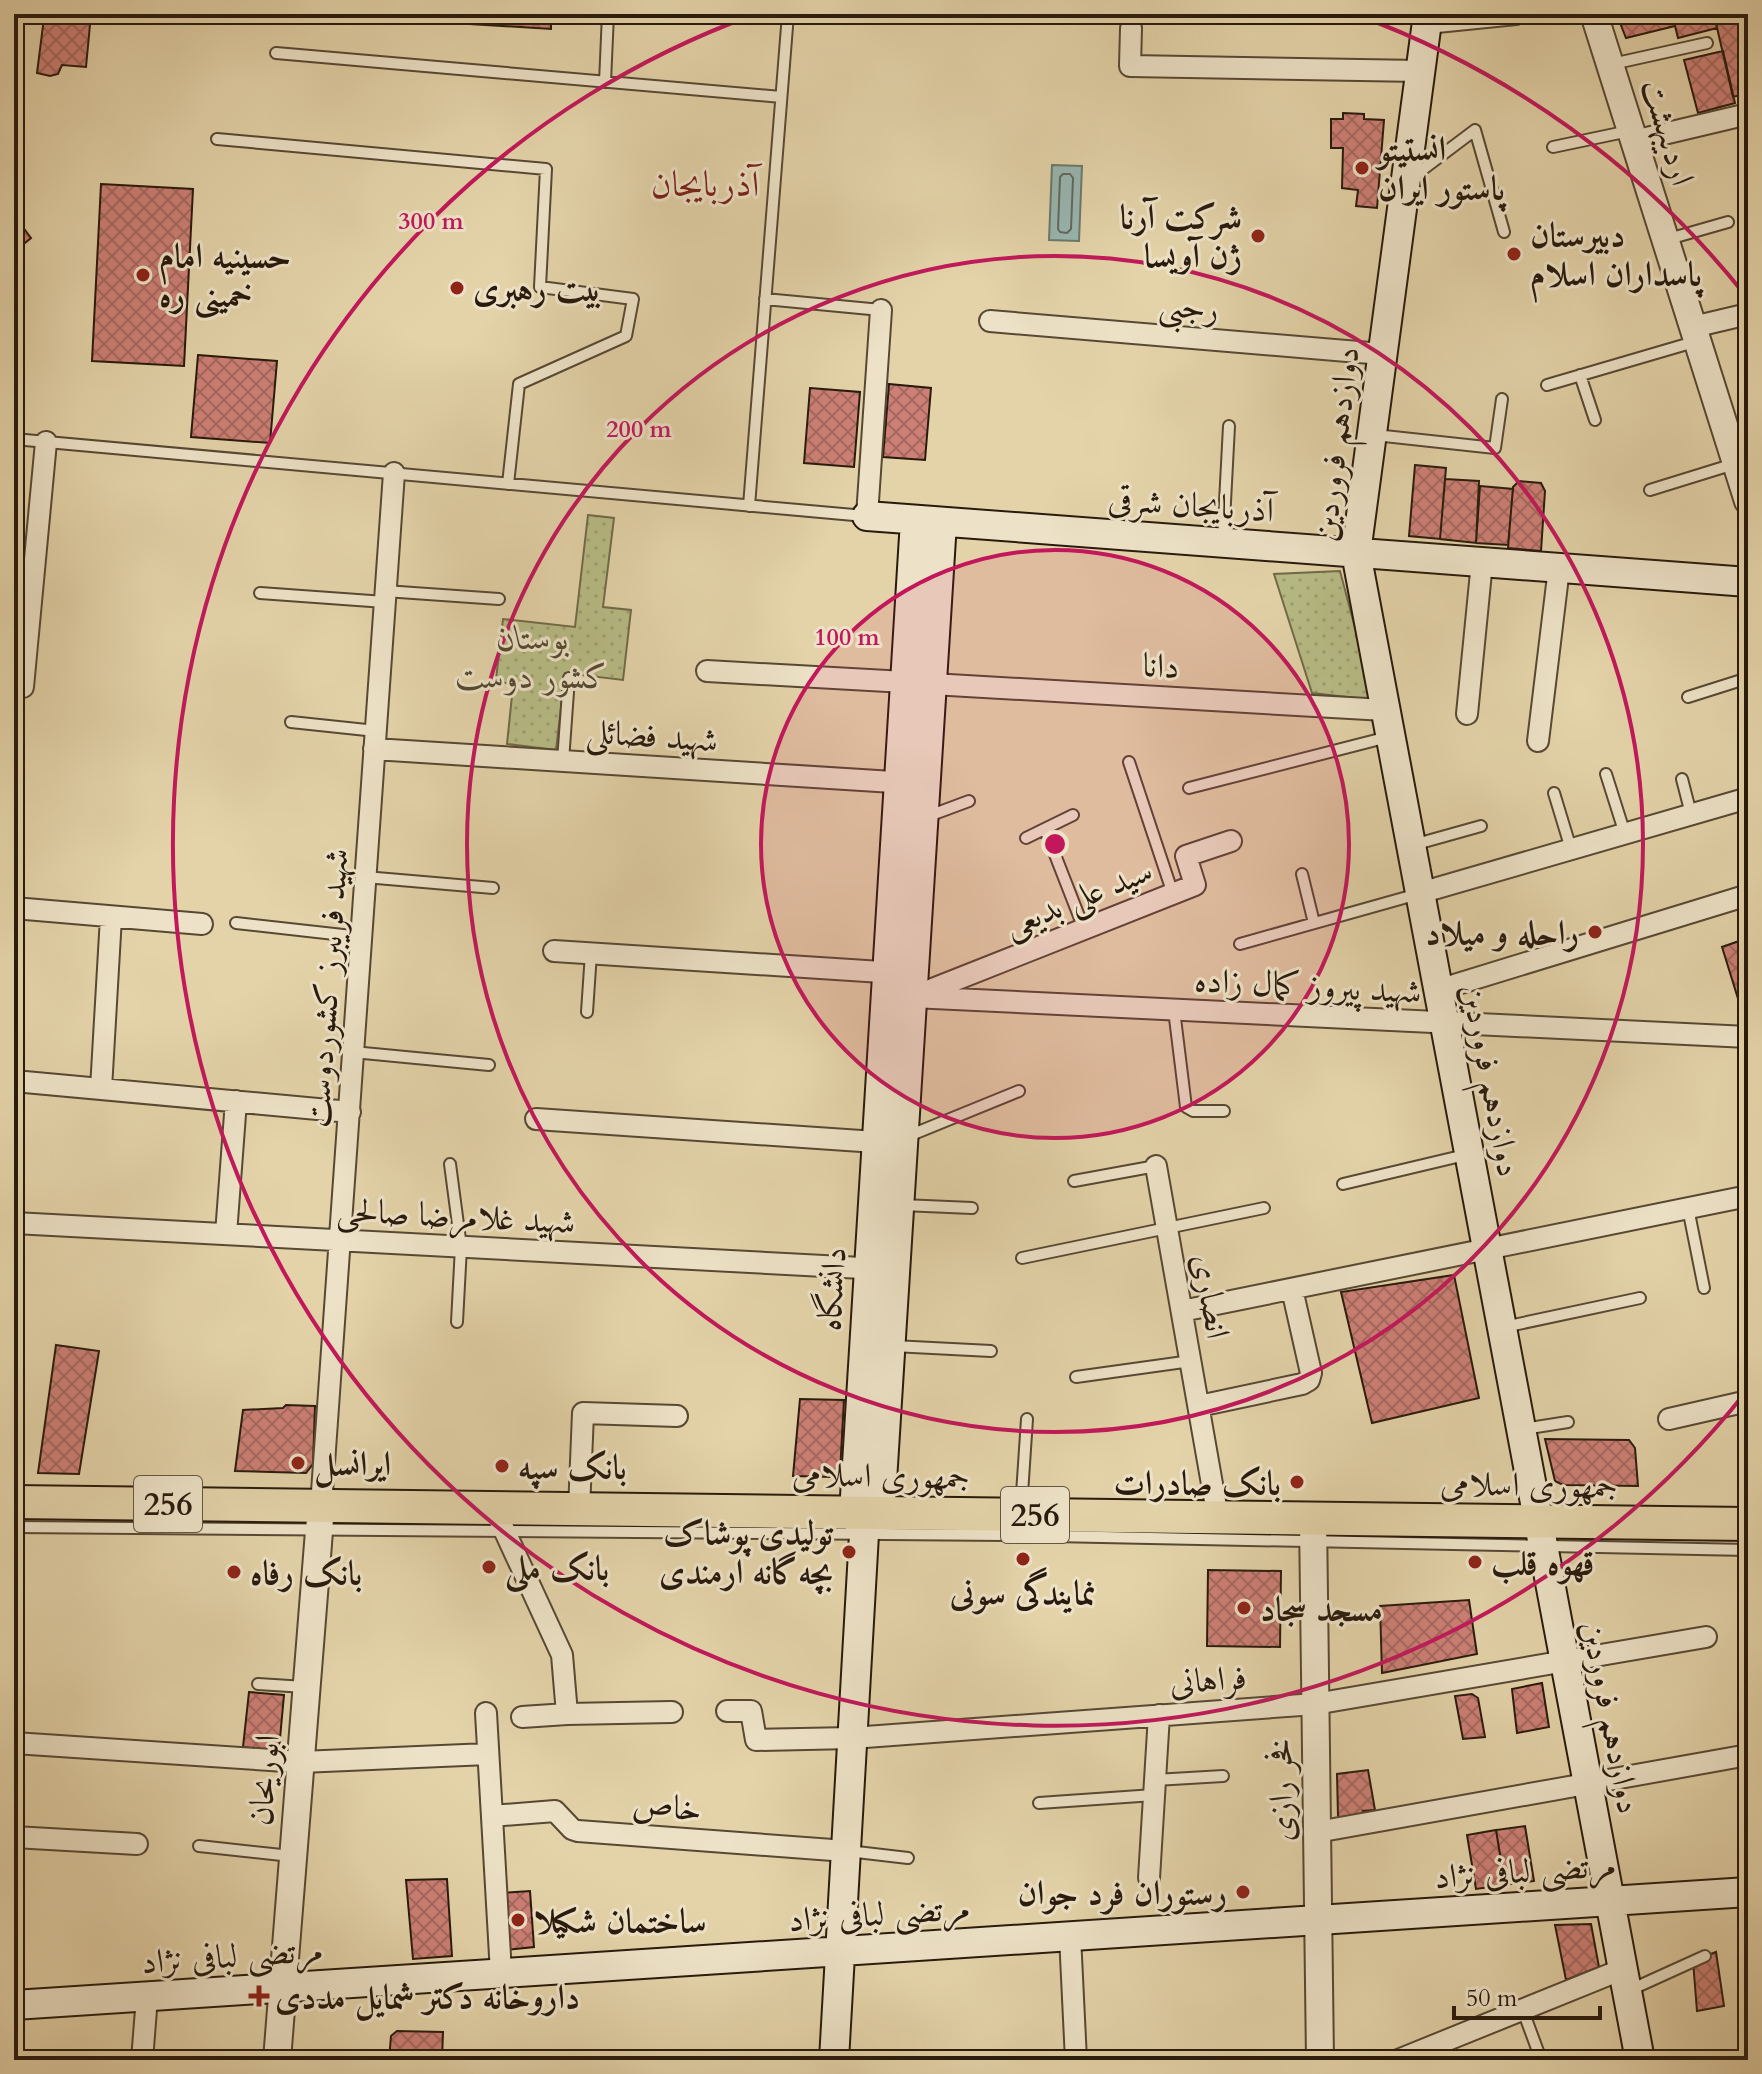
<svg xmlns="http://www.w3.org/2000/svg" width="1762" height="2074" viewBox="0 0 1762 2074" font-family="Cardo,Amiri,serif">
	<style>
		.grass { fill: url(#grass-dots); stroke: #706a49; stroke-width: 2 }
		.water { fill: #98b6b1; stroke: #6b786f; stroke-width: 2 }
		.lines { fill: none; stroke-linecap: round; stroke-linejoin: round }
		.shore { stroke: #60685f; stroke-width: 2 }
		.building { fill: url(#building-cross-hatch); stroke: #281a0d; stroke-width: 2 }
		.service-casing { stroke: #574834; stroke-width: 14 }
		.minor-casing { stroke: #574834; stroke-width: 24 }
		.tertiary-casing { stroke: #574834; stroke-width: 30 }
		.secondary-casing { stroke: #281a0d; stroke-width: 32 }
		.primary-casing { stroke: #281a0d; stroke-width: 36 }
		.service { stroke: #ede2c7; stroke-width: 10 }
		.minor { stroke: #ede2c7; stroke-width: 20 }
		.tertiary { stroke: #ede2c7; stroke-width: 26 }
		.secondary { stroke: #ede2c7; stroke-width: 28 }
		.primary { stroke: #e4d3a9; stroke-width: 32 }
		.ring { fill: none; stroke: #c2185b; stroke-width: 4 }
		.poi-dot { fill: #8f2418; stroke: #ede2c7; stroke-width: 3 }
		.labels { text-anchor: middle; stroke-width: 6; stroke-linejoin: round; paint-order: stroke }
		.shield { fill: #ede2c7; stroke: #635645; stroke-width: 2 }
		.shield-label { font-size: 32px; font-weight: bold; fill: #281a0d }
		.street-label { font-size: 34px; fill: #281a0d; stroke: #ede2c7 }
		.poi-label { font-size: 34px; font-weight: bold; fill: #281a0d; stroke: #ede2c7; text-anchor: start }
		.park-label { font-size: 34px; font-style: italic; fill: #534a31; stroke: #ede2c7 }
		.neighbourhood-label { font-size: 36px; fill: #7a1f14; stroke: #ede2c7 }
		.centre { fill: #c2185b; stroke: #ede2c7; stroke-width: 4 }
		.ring-label { font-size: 24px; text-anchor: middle; font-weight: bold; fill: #c2185b; stroke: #ede2c7; stroke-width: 6; stroke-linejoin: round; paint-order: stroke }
	</style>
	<defs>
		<pattern id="grass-dots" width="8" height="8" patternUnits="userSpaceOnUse" patternTransform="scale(2)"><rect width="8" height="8" fill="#b7bb85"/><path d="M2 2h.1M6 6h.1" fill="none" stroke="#9da072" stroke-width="1.8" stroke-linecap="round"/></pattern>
		<pattern id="building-cross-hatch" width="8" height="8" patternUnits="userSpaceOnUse" patternTransform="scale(2)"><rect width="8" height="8" fill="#cd8076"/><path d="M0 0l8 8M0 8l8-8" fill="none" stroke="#a6685f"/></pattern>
	</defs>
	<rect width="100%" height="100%" fill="#e4d3a9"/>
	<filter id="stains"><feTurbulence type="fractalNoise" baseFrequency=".0025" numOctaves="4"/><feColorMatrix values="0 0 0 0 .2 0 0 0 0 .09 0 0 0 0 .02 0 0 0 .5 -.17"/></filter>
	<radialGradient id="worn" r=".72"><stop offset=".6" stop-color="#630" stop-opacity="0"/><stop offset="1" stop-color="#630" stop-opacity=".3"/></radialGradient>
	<path class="grass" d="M588 515 614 518 603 607 631 610 623 680 565 673 556 750 507 744 513 686 496 679 503 619 575 627Z
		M1340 571 1374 700 1312 693 1274 574Z"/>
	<path class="water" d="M1052 165 1082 166 1079 241 1049 240Z"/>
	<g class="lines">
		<path class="shore" d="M1063 174H1070L1073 178 1071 229 1067 233 1060 232 1058 229 1060 177Z"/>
	</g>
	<path class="building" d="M14 14H91L86 67 62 65 58 74 50 76 37 73 44 18 14 17Z
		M332 14H392V19Z
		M470 14H551V29L470 24Z
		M1672 14 1675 26 1626 38 1617 15Z
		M1672 14H1714L1717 28 1678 38Z
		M1748 14V93L1733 97 1715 19Z
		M1723 51 1735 103 1698 113 1684 60Z
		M1343 113 1364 114V119L1384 120 1377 208 1356 206 1358 190 1342 188 1343 148H1331V119H1343Z
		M101 184 193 189 184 366 92 361Z
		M16 218 31 238 14 252V219Z
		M198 355 277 361 270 443 191 437Z
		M889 384 931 388 925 460 883 457Z
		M810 388 860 392 854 467 804 463Z
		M1415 465 1446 468 1440 539 1409 536Z
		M1445 479 1479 481 1476 543 1440 539Z
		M1519 481 1541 483 1545 491 1541 551 1508 548 1513 487Z
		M1480 486 1513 489 1508 545 1476 543Z
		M1748 938V1018H1744L1722 947Z
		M1454 1275 1479 1398 1372 1423 1341 1292Z
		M56 1345 99 1351 79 1474 38 1473Z
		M800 1399 844 1400 840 1472 834 1477 793 1476Z
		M286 1405 315 1406 313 1464 306 1473 235 1471 243 1410 283 1408Z
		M1545 1439 1629 1440 1635 1448 1638 1486 1563 1485 1555 1481Z
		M1208 1570 1281 1571 1280 1647 1207 1646Z
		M1469 1600 1477 1654 1382 1673 1380 1606Z
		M1542 1683 1549 1727 1517 1733 1512 1689Z
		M249 1692 284 1695 279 1749 275 1751 243 1747Z
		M1472 1694 1478 1698 1485 1737 1463 1739 1455 1696Z
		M1368 1770 1375 1810 1363 1811 1364 1815 1342 1819 1338 1816 1337 1774Z
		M1525 1826 1534 1881 1505 1885 1496 1830Z
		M1496 1830 1505 1885 1476 1889 1467 1835Z
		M447 1879 452 1956 413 1959 406 1880Z
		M530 1891 534 1947 506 1950 501 1893Z
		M1591 1924 1599 1967 1566 1980 1555 1925Z
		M1716 1952 1724 2006 1697 2011 1693 1961Z
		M397 2031 443 2032 442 2060H389L391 2036Z"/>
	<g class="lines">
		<defs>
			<path id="service" d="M276 53 781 97
				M1612 64 1707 43
				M605 82 608 14
				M217 139 546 169 540 287 633 299 626 336 519 384 508 484
				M1553 147 1629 131
				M1410 179 1475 130 1504 232
				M1665 240 1728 222
				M765 299 881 310
				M1580 375 1595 420
				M1547 385 1694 342
				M1375 435 1495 448 1502 399
				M14 439 865 516
				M1650 490 1734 464
				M749 506 788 14
				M1223 540 1229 426
				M385 591 499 599
				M260 593 385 602
				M1688 697 1748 678
				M291 722 376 731
				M563 761 569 678
				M1129 762 1173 894
				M1606 774 1625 834
				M1682 779 1691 814
				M1189 788 1388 737
				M1554 793 1571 849
				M926 817 969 801
				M1045 829 1084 929
				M1026 838 1073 815
				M1413 845 1481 826
				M1302 874 1314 923
				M365 877 493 888
				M236 923 361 937
				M1240 944 1418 894
				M1174 1010 1186 1107 1193 1111H1224
				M587 1012 591 953
				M353 1052 489 1065
				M906 1137 1019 1091
				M450 1164 461 1247 457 1322
				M1074 1181 1156 1166
				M1343 1184 1465 1155
				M902 1205 972 1208
				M1688 1208 1704 1288
				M1022 1258 1264 1208
				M1504 1327 1640 1298
				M893 1346 991 1351
				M1076 1377 1191 1361
				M1523 1429 1568 1422
				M1021 1509 1027 1419
				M14 1527 1006 1535 1748 1550
				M258 1684 305 1687
				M1155 1780 1223 1776
				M1039 1803 1154 1795
				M199 1846 291 1856
				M848 1851 908 1858
				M1630 1990 1705 1956
				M1522 2008 1539 2054 1527 2060"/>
			<path id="minor" d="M1427 23 1516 14
				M1131 28 1130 66 1420 71
				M1634 141 1748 114
				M990 321 1382 354
				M1693 327 1748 314
				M867 516 881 310
				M707 671 905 682
				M932 684 1385 710
				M23 687 46 442
				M1467 714 1482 562
				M1538 741 1559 568
				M374 749 909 783
				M1420 893 1748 798
				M14 908 202 924
				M554 951 897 973
				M1438 990 1748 895
				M920 994 1195 885 1186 856 1231 841
				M912 997 1748 1037
				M14 1081 350 1112
				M101 1089 111 917
				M536 1119 876 1142
				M1156 1166 1218 1518
				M14 1223 881 1269
				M226 1234 236 1101
				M1182 1311 1748 1196
				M1199 1406 1302 1384 1309 1380 1311 1373 1292 1289
				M1669 1419 1748 1401
				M321 1506 394 473
				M494 1508 562 1655 567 1714 672 1712
				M579 1510 583 1413 677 1416
				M727 1711H751L756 1740 852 1738 1315 1704 1706 1637
				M486 1713 501 1973
				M522 1717 567 1714
				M14 1743 301 1762 488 1754
				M492 1816 555 1811 572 1829 578 1831 846 1851
				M1317 1832 1748 1755
				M14 1837 137 1844
				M1149 1878 1159 1715
				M1070 1936 1076 2060
				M142 2060 147 1997
				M1398 2060 1623 1969"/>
			<path id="tertiary" d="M1594 14 1748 501
				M1313 1519 1320 2060
				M277 2060 321 1506"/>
			<path id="secondary" d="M1428 14 1356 553 1640 2060
				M867 516 1748 582
				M880 1513 942 522
				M14 2005 1748 1892
				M834 2060 864 1534 854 1513 915 520"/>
			<path id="primary" d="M14 1502 1748 1524"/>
		</defs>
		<use href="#service" class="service-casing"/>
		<use href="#minor" class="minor-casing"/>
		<use href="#tertiary" class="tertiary-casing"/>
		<use href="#secondary" class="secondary-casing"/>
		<use href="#primary" class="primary-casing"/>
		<use href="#service" class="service"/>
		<use href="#minor" class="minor"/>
		<use href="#tertiary" class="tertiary"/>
		<use href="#secondary" class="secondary"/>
		<use href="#primary" class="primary"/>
	</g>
	<circle cx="1055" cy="844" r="294" fill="#c2185b" fill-opacity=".12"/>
	<g class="ring">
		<circle cx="1055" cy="844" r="294"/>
		<circle cx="1055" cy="844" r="588"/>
		<path d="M1745 1393A882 882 0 1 1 753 15M1357 15A882 882 0 0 1 1745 295"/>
	</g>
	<g class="poi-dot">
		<circle cx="1362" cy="168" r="8"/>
		<circle cx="1258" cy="236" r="8"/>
		<circle cx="1514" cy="254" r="8"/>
		<circle cx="143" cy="275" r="8"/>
		<circle cx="457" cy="288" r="8"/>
		<circle cx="1595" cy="932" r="8"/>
		<circle cx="298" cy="1463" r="8"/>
		<circle cx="502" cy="1466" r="8"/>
		<circle cx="1297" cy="1482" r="8"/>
		<circle cx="849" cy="1552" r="8"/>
		<circle cx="1023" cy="1559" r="8"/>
		<circle cx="1475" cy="1562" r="8"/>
		<circle cx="489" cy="1567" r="8"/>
		<circle cx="234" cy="1572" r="8"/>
		<circle cx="1244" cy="1608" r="8"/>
		<circle cx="1243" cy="1892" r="8"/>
		<circle cx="518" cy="1920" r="8"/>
		<path d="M255 1984h8v8h8v8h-8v8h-8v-8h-8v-8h8z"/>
	</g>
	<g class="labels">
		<g class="shield">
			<rect x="134" y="1476" width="68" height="56" rx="6"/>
			<rect x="1001" y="1487" width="68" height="56" rx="6"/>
		</g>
		<g class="shield-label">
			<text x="168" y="1515">256</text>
			<text x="1035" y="1526">256</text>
		</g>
		<g class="street-label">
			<text transform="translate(1669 132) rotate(73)" y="12">اردیبهشت</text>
			<text transform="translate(1189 306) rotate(5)" y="12">رجبی</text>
			<text transform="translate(1335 444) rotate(-83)" y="12">دوازدهم فروردین</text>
			<text transform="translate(1191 504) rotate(4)" y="12">آذربایجان شرقی</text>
			<text transform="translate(1161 665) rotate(3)" y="12">دانا</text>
			<text transform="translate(652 735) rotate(4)" y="12">شهید فضائلی</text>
			<text transform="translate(1078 897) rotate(-22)" y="12">سید علی بدیعی</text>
			<text transform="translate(1308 985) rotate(3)" y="12">شهید پیروز کمال زاده</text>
			<text transform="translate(326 988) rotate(-86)" y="12">شهید فریبرز کشوردوست</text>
			<text transform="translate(1492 1080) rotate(79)" y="12">دوازدهم فروردین</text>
			<text transform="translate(456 1215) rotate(3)" y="12">شهید غلامرضا صالحی</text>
			<text transform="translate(831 1289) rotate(-86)" y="12">دانشگاه</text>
			<text transform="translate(1212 1296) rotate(80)" y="12">انصاری</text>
			<text transform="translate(881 1475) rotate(1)" y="12">جمهوری اسلامی</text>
			<text transform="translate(1529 1484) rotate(1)" y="12">جمهوری اسلامی</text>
			<text transform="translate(1208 1679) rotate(-4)" y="12">فراهانی</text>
			<text transform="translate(1612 1717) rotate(79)" y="12">دوازدهم فروردین</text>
			<text transform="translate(263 1780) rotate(-85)" y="12">ابوریحان</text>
			<text transform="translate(1280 1790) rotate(-91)" y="12">فخر رازی</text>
			<text transform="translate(667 1806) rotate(4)" y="12">خاص</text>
			<text transform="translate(1525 1870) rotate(-4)" y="12">مرتضی لبافی نژاد</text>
			<text transform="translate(879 1913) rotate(-4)" y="12">مرتضی لبافی نژاد</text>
			<text transform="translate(232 1955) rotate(-4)" y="12">مرتضی لبافی نژاد</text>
		</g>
		<g class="poi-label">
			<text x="1378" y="160">انستیتو<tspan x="1378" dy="39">پاستور ایران</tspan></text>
			<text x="1242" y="228" text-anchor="end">شرکت آرنا<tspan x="1242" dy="39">ژن آویسا</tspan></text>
			<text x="1530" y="246">دبیرستان<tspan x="1530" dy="39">پاسداران اسلام</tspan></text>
			<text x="159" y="267">حسینیه امام<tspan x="159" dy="39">خمینی ره</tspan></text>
			<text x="473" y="300">بیت رهبری</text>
			<text x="1579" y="944" text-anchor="end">راحله و میلاد</text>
			<text x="314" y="1475">ایرانسل</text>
			<text x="518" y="1478">بانک سپه</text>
			<text x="1281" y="1494" text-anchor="end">بانک صادرات</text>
			<text x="833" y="1544" text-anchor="end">تولیدی پوشاک<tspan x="833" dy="39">بچه‌گانه ارمندی</tspan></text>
			<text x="1491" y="1574">قهوه قلب</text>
			<text x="505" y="1579">بانک ملی</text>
			<text x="250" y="1584">بانک رفاه</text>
			<text x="1023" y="1604" text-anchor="middle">نمایندگی سونی</text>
			<text x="1260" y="1620">مسجد سجاد</text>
			<text x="1227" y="1904" text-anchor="end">رستوران فرد جوان</text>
			<text x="534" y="1932">ساختمان شکیلا</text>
			<text x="275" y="2008">داروخانه دکتر شمایل مددی</text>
		</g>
		<g class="park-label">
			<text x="533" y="649">بوستان<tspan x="533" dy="39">کشور دوست</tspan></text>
		</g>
		<g class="neighbourhood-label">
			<text x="705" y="196">آذربایجان</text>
		</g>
	</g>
	<circle cx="1055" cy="844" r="12" class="centre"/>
	<g class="ring-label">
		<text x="431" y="229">300 m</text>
		<text x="639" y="437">200 m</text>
		<text x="847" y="645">100 m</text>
	</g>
	<rect width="1762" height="2074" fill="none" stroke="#e4d3a9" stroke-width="48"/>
	<rect x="16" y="16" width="1730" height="2042" fill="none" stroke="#281a0d" stroke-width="4"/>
	<rect x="24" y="24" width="1714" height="2026" fill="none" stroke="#281a0d" stroke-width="2"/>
	<path d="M1454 2006v12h146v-12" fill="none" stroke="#281a0d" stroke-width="4"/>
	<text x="1466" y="2006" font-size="24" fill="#281a0d" stroke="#ede2c7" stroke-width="6" paint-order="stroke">50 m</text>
	<rect width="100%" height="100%" filter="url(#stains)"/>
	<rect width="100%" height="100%" fill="url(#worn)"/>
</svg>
